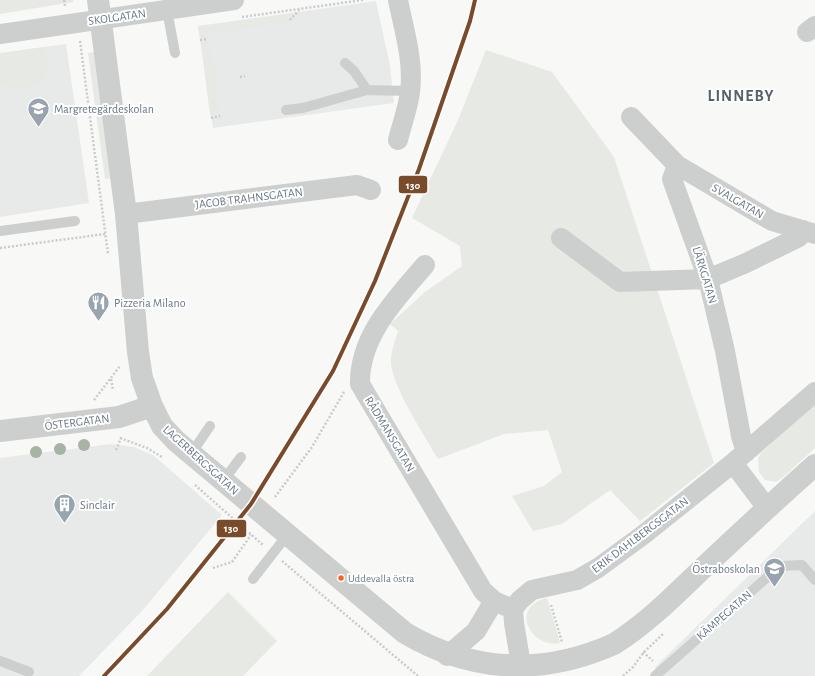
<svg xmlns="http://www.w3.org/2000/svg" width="815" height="676" viewBox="0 0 815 676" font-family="'Alegreya Sans',sans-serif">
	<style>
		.built { fill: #e8e9e9 }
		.green { fill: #e6e9e4 }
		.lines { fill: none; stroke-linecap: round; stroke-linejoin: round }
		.path { stroke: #cacbcc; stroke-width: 2.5; stroke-dasharray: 2 2; stroke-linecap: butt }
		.service { stroke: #cdcece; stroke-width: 10 }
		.minor { stroke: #cdcece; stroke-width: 20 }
		.tertiary { stroke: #cdcece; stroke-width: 22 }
		.rail-1-casing { stroke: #fff; stroke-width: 7 }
		.rail-1 { stroke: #7a4b2a; stroke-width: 4 }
		.tree { fill: #a8b2a5 }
		.bus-dot { fill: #f26522; stroke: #fff; stroke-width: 1.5 }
		.labels { text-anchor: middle; stroke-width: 4; stroke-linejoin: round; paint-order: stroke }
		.bus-label { font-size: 11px; fill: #687787; stroke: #fff; text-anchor: start }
		.street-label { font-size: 12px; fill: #687787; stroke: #fff }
		.poi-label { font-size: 12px; fill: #687787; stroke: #fff; text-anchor: start }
		.district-label { font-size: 16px; font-weight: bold; letter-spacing: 1px; fill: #56616c; stroke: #fff }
		.line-badge { stroke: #fff; stroke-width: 1.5 }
		.badge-label { font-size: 11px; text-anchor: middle; font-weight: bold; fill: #fff }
	</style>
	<rect width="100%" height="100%" fill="#f8f8f7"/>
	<path class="built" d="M376 1 390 66 394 103 213 128 198 26Z
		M66 44 89 203 0 217V53Z
		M111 444 134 447 153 455 222 515 142 611 79 676H0V458Z
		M815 511V676H658L655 667Z"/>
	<path class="green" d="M0 0H73V2L0 14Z
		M290 14 293 17 290 20 288 19 281 23 207 34 208 36 200 37 198 27Z
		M208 42 215 72 217 104 219 114 210 115 201 43Z
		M44 47C46 60 50 73 41 84L10 88 9 83 0 85V54Z
		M486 50 552 72 614 157 714 463 640 521 610 490 562 524 533 531 512 496 544 486 562 472 548 430 504 434 438 459C426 438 390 383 391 361 391 351 395 341 398 331L390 324 425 292 462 266 460 246 412 218 458 120Z
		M95 52 111 178 105 179 88 53Z
		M815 401V448L782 478 776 482 765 480 759 472 758 458 761 453Z
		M228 592 277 641 243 676H147Z
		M547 598 560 643C533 649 507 608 547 598Z"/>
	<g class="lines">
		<path class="path" d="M64 0 65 6
			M242 17 363 0
			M290 20 299 10
			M200 40 208 39
			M80 41 108 254
			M240 77 245 76
			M211 118 220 116
			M0 248 105 234
			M111 379 113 390
			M94 400 120 366
			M120 438 147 448 162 457
			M116 450 121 438
			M195 485 263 545
			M275 497 312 447 344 392
			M282 561 418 676
			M213 568 232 562 251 535
			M551 605 562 642
			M643 652 653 661
			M623 676 633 667 644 652 663 634"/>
		<path class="service" d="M167 10 175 53
			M345 63 354 71 367 90
			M286 110 303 108 367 90 410 91
			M0 231 75 221
			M191 454 210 426
			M223 481 241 457
			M253 579 288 534
			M0 661 29 672
			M655 676 780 566 802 565 815 580"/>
		<path class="minor" d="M807 32 815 26
			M0 34 234 0
			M631 117 677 165 672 179 708 279 725 351 741 436 746 452
			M398 140C402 124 408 108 410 92 414 61 404 30 398 0
			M677 165 772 221 815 234
			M126 214 357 185 371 190
			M561 238 620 282 708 279 746 263 789 242 799 237 803 230
			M425 265C396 299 359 336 360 384L483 591 494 601 513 609
			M733 463 767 508
			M447 656 476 631 494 601
			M522 671 514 623 513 609 520 600 532 590 577 580 598 568 643 535 733 463 815 392"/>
		<path class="tertiary" d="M98 0 126 214 138 352 142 378 152 406 162 426 176 441 405 633C473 673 542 676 614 644 646 624 674 596 701 570 739 534 777 499 815 465
			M0 431 119 417 152 406"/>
		<defs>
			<path id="rail-1" d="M104 676 167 609 251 504 333 371 375 281 419 169 470 21 475 0"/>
		</defs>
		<use href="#rail-1" class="rail-1-casing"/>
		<use href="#rail-1" class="rail-1"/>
	</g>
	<g class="tree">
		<circle cx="84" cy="445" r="6"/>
		<circle cx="60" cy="449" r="6"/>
		<circle cx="36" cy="452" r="6"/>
	</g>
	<defs>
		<symbol id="school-pin" viewBox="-11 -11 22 30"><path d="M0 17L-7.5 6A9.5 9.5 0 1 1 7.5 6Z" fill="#9aa4ae" stroke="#fff"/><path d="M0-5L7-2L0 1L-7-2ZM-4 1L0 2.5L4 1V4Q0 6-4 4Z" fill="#fff"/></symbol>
		<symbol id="restaurant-pin" viewBox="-11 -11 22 30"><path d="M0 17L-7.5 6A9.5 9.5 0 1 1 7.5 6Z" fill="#9aa4ae" stroke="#fff"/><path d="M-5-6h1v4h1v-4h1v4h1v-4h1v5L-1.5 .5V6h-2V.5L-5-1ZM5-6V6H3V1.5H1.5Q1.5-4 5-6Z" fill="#fff"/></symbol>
		<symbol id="building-pin" viewBox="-11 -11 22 30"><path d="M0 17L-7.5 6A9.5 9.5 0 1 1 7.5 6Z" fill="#9aa4ae" stroke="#fff"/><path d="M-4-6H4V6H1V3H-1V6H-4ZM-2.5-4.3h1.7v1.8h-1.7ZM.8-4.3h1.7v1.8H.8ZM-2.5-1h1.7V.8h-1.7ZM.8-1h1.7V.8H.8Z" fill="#fff"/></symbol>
		<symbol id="university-pin" viewBox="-11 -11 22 30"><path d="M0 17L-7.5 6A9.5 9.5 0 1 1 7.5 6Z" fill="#9aa4ae" stroke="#fff"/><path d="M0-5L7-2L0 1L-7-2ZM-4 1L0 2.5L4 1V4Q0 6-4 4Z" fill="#fff"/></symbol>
	</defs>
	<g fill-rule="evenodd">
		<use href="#school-pin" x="26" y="96" width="25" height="34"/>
		<use href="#restaurant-pin" x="86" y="290" width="25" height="34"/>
		<use href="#building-pin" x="52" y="492" width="25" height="34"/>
		<use href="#university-pin" x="762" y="556" width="25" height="34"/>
	</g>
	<circle class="bus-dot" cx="341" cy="578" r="3.5"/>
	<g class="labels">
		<g class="bus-label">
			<text x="348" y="582">Uddevalla östra</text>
		</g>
		<g class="street-label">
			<text transform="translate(117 17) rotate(-8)" y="4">SKOLGATAN</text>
			<text transform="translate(249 198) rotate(-7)" y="4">JACOB TRAHNSGATAN</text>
			<text transform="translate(738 201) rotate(30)" y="4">SVALGATAN</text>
			<text transform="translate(705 275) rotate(73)" y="4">LÄRKGATAN</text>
			<text transform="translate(77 422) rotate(-7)" y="4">ÖSTERGATAN</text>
			<text transform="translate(390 434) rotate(59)" y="4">RÅDMANSGATAN</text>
			<text transform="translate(201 460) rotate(42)" y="4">LAGERBERGSGATAN</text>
			<text transform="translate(640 535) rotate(-37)" y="4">ERIK DAHLBERGSGATAN</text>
			<text transform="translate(724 615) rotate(-41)" y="4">KÄMPEGATAN</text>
		</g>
		<g class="poi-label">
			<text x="54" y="113">Margretegärdeskolan</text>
			<text x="114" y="307">Pizzeria Milano</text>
			<text x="80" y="509">Sinclair</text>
			<text x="760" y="573" text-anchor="end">Östraboskolan</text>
		</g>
		<g class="district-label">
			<text x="741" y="101">LINNEBY</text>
		</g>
	</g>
	<g class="line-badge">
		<rect x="398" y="175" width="30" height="19" rx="4" fill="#7a4b2a"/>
		<rect x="216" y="519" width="31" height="19" rx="4" fill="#7a4b2a"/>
	</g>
	<g class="badge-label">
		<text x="413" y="189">130</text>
		<text x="231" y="532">130</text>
	</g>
</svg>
